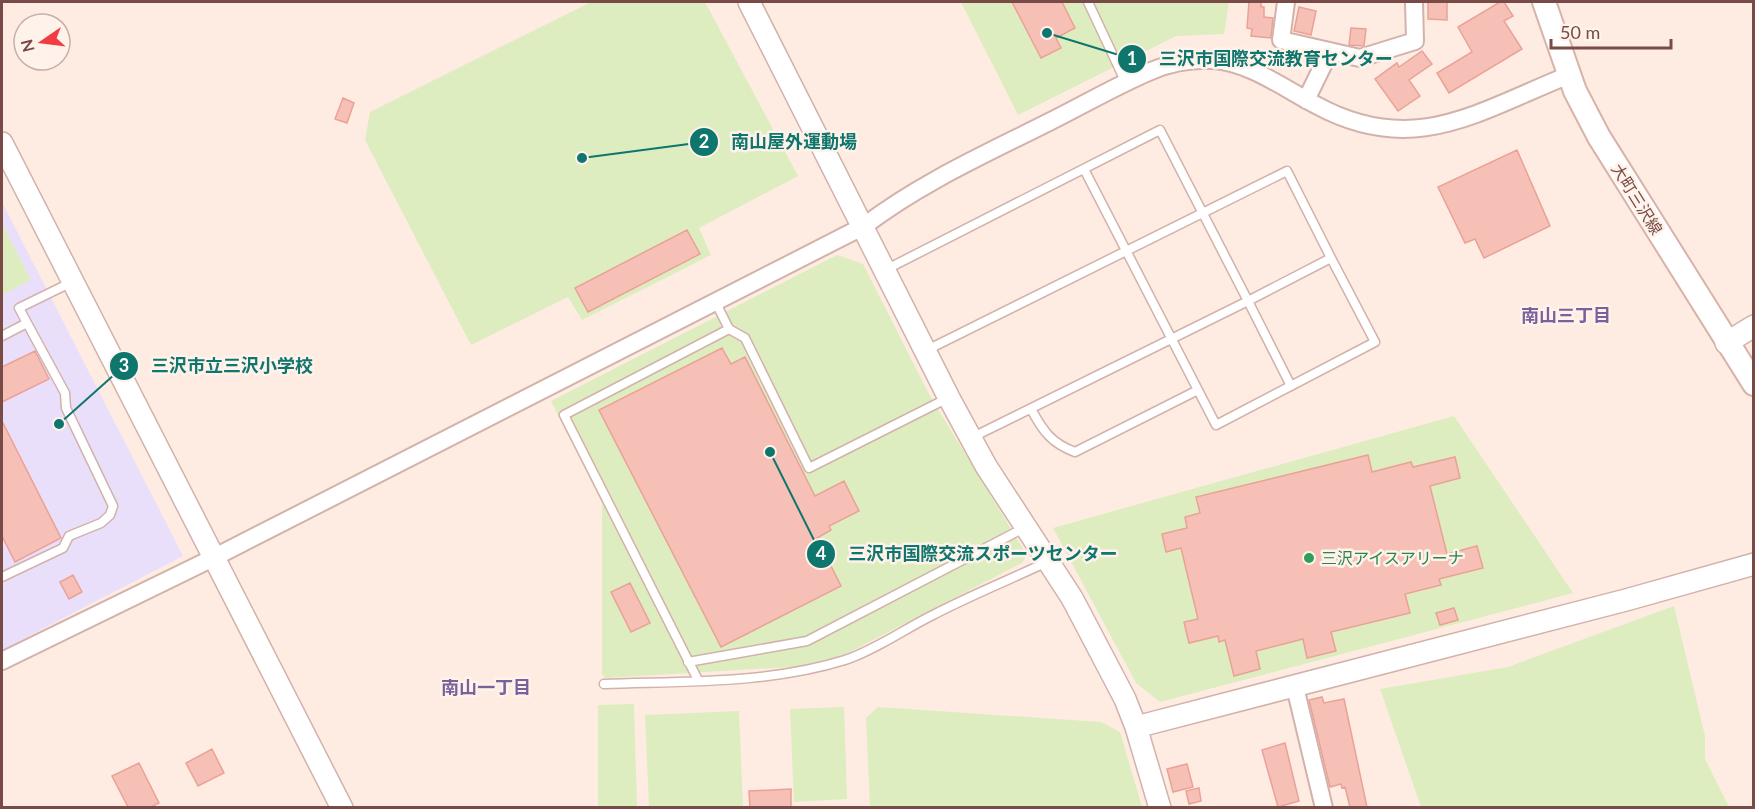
<svg xmlns="http://www.w3.org/2000/svg" width="1755" height="809" viewBox="0 0 1755 809" font-family="Lato,'Noto Sans JP',sans-serif">
	<style>
		.education { fill: #e9dffa }
		.green { fill: #ddedbf }
		.building { fill: #f6c0b7; stroke: #eaa196; stroke-width: 1.5 }
		.lines { fill: none; stroke-linecap: round; stroke-linejoin: round }
		.service-casing { stroke: #d2b2aa; stroke-width: 11 }
		.minor-casing { stroke: #d2b2aa; stroke-width: 20 }
		.tertiary-casing { stroke: #d2b2aa; stroke-width: 24 }
		.secondary-casing { stroke: #d9b2a9; stroke-width: 26 }
		.service { stroke: #fff; stroke-width: 8 }
		.minor { stroke: #fff; stroke-width: 16 }
		.tertiary { stroke: #fff; stroke-width: 21 }
		.secondary { stroke: #fff; stroke-width: 22 }
		.leisure-dot { fill: #2e9e5b; stroke: #fff2ea; stroke-width: 2 }
		.labels { text-anchor: middle; stroke-width: 5; stroke-linejoin: round; paint-order: stroke }
		.street-label { font-size: 16px; fill: #784b46; stroke: #fff2ea }
		.leisure-label { font-size: 16px; fill: #27864d; stroke: #fff2ea; text-anchor: start }
		.neighbourhood-label { font-size: 18px; font-weight: bold; fill: #79619c; stroke: #fff2ea }
		.leader { fill: none; stroke: #0f766e; stroke-width: 2 }
		.callout-dot { fill: #0f766e; stroke: #fff2ea; stroke-width: 2 }
		.mark-label { font-size: 18px; text-anchor: middle; font-weight: bold; fill: #fff }
		.callout-label { font-size: 18px; text-anchor: middle; font-weight: bold; fill: #0f766e; stroke: #fff2ea; stroke-width: 5; stroke-linejoin: round; paint-order: stroke }
	</style>
	<rect width="100%" height="100%" fill="#feece2"/>
	<path class="education" d="M2 202 183 556 2 650Z"/>
	<path class="green" d="M591 2H705L798 176 699 228 711 255 582 320 568 297 471 345 365 140 370 112Z
		M961 2H1229L1224 34 1176 36 1018 115Z
		M2 223 31 280 2 295Z
		M837 255 863 264 930 396 1027 555 1022 563 846 654 807 666 605 678 602 674V503L551 401Z
		M1454 416 1573 593 1160 702 1136 683 1053 528Z
		M1674 606 1705 736V759L1729 807H1421L1380 689 1508 667Z
		M634 704 637 807H598V705Z
		M844 707 847 799 794 802 790 709Z
		M878 707 1101 722 1120 732 1142 807H870L866 718Z
		M739 711 743 807H649L645 715Z"/>
	<path class="building" d="M1012 2H1062L1075 28 1056 38 1061 48 1041 58Z
		M1249 2H1261V7H1264V17L1273 18 1271 38 1251 36 1252 29 1247 28Z
		M1428 2H1447V20L1428 19Z
		M1500 2H1504L1513 16 1504 21 1522 49 1449 93 1437 73 1472 52 1458 27Z
		M1299 7 1316 11 1311 35 1294 31Z
		M1351 28 1366 29 1364 46 1349 45Z
		M1422 51 1432 64 1409 80 1420 96 1398 111 1375 79 1397 63 1399 67Z
		M343 98 354 103 347 123 335 119Z
		M1517 150 1550 226 1484 258 1475 239 1465 243 1438 187Z
		M687 230 700 254 588 312 575 288Z
		M722 348 731 364 745 357 815 496 844 481 859 511 829 526 831 530 817 538 841 586 721 647 599 410Z
		M35 351 49 379 2 402V367Z
		M2 421 61 538 15 562 2 536Z
		M1368 455 1372 472 1411 462 1413 467 1455 457 1460 478 1430 486 1447 554 1477 546 1483 568 1439 579 1441 585 1405 594 1410 613 1331 632 1336 651 1307 658 1303 639 1256 651 1260 669 1234 676 1225 640 1219 642 1218 636 1189 643 1184 622 1198 619 1181 548 1166 552 1162 534 1187 528 1185 517 1200 513 1196 497Z
		M73 575 82 592 69 599 60 582Z
		M630 583 650 623 631 632 611 592Z
		M1454 608 1458 620 1440 625 1436 613Z
		M1322 697 1324 703 1344 699 1367 807H1350L1345 787 1342 788 1341 784 1330 787 1309 700Z
		M1285 743 1299 801 1278 807 1262 750Z
		M212 749 224 773 198 786 186 763Z
		M139 763 159 803 151 807H128L112 776Z
		M1187 764 1193 787 1173 792 1167 769Z
		M1199 788 1201 801 1189 804 1186 791Z
		M791 789V807H750L749 791Z"/>
	<g class="lines">
		<defs>
			<path id="service" d="M1088 2 1126 83
				M1084 169 1216 425 1375 342 1331 258
				M885 270 1160 130 1248 301 1331 258 1287 171 925 351
				M715 301 729 329 745 338 809 468 948 398
				M2 336 27 323 19 308 72 282
				M1031 409C1043 431 1051 443 1075 452L1198 390
				M971 438 1248 301 1291 386
				M2 577 63 548 69 536 101 523 110 515 113 506 66 408 65 393 27 323
				M688 662 807 641 1024 528
				M698 680 564 415 729 329
				M604 684C684 681 768 684 845 660 875 650 903 630 931 616 969 596 1009 580 1047 562"/>
			<path id="minor" d="M1286 2 1281 40 1360 58 1415 41 1414 2
				M1306 100 1330 51
				M2 661 213 558 864 226C919 184 983 155 1045 124 1080 107 1115 86 1151 71 1170 63 1192 59 1213 60 1249 62 1285 89 1316 105 1413 158 1477 112 1569 75
				M1295 687 1324 808"/>
			<path id="tertiary" d="M749 2 949 398 986 466 1072 598 1125 699 1136 727 1160 808
				M2 143 342 808
				M1726 343 1754 326
				M1136 727 1626 600 1754 564"/>
			<path id="secondary" d="M1544 2 1575 91 1599 137 1754 384"/>
		</defs>
		<use href="#service" class="service-casing"/>
		<use href="#minor" class="minor-casing"/>
		<use href="#tertiary" class="tertiary-casing"/>
		<use href="#secondary" class="secondary-casing"/>
		<use href="#service" class="service"/>
		<use href="#minor" class="minor"/>
		<use href="#tertiary" class="tertiary"/>
		<use href="#secondary" class="secondary"/>
	</g>
	<circle class="leisure-dot" cx="1309" cy="558" r="6"/>
	<g class="labels">
		<g class="street-label">
			<text transform="translate(1637 199) rotate(58)" y="6">大町三沢線</text>
		</g>
		<g class="leisure-label">
			<text x="1321" y="564">三沢アイスアリーナ</text>
		</g>
		<g class="neighbourhood-label">
			<text x="1566" y="322">南山三丁目</text>
			<text x="486" y="694">南山一丁目</text>
		</g>
	</g>
	<path class="leader" d="M1047 33L1132 59M582 158L704 142M59 424L124 366M770 452L821 554"/>
	<g class="callout-dot">
		<circle cx="1047" cy="33" r="6"/>
		<circle cx="582" cy="158" r="6"/>
		<circle cx="59" cy="424" r="6"/>
		<circle cx="770" cy="452" r="6"/>
		<circle cx="1132" cy="59" r="15"/>
		<circle cx="704" cy="142" r="15"/>
		<circle cx="124" cy="366" r="15"/>
		<circle cx="821" cy="554" r="15"/>
	</g>
	<g class="mark-label">
		<text x="1132" y="65">1</text>
		<text x="704" y="148">2</text>
		<text x="124" y="372">3</text>
		<text x="821" y="560">4</text>
	</g>
	<g class="callout-label">
		<text x="1276" y="65">三沢市国際交流教育センター</text>
		<text x="794" y="148">南山屋外運動場</text>
		<text x="232" y="372">三沢市立三沢小学校</text>
		<text x="983" y="560">三沢市国際交流スポーツセンター</text>
	</g>
	<rect width="1755" height="809" fill="none" stroke="#784b46" stroke-width="6"/>
	<g transform="translate(42 42) rotate(256)"><circle r="28" fill="#fff2ea" stroke="#c9afa8" stroke-width="1.5"/>
	<path d="M0-4.5L10 22L0 15L-10 22Z" fill="#f33c41"/>
	<text y="-9" font-size="16" font-weight="bold" text-anchor="middle" fill="#784b46">N</text>
	</g>
	<path d="M1551 39v9h120v-9" fill="none" stroke="#784b46" stroke-width="3"/>
	<text x="1560" y="39" font-size="18" fill="#784b46" stroke="#fff2ea" stroke-width="4.5" paint-order="stroke">50 m</text>
</svg>
